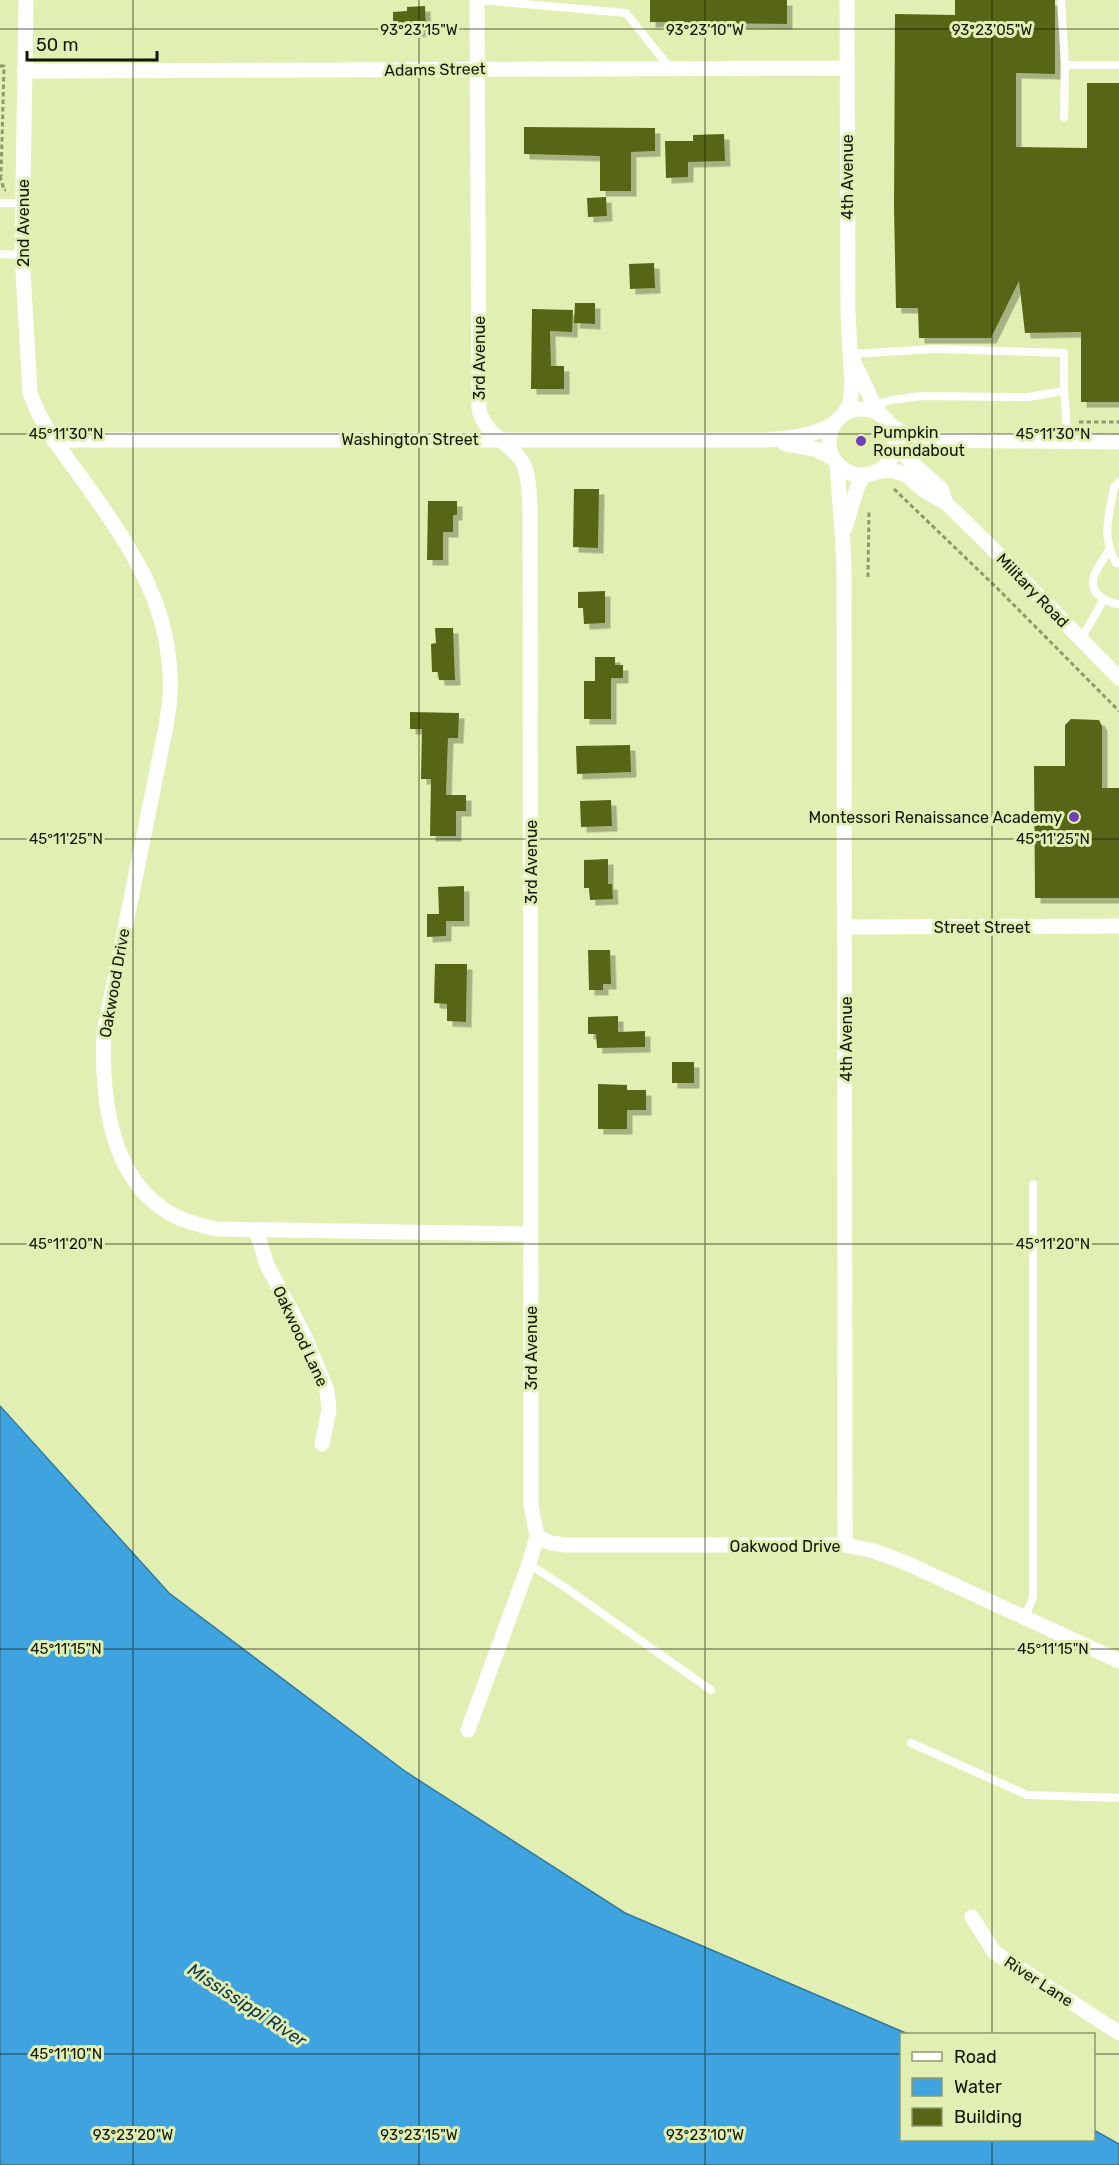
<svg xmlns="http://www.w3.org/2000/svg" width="1119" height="2165" viewBox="0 0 1119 2165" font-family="Rubik,sans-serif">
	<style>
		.water { fill: #3fa3e0; stroke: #31799d; stroke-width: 1.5 }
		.building { fill: #576616; filter: url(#shadow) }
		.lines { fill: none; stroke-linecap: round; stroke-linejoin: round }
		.path { stroke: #8e996c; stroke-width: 3; stroke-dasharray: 4.5 3; stroke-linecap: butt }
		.service { stroke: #fff; stroke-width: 8 }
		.minor { stroke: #fff; stroke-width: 15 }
		.ticks { fill: none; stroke: #111601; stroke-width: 1.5; stroke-opacity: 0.45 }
		.poi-dot { fill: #723eb5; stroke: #e1f0b2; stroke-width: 2 }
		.labels { text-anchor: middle; stroke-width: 6; stroke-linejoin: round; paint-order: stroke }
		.street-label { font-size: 16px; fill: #111601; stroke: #e1f0b2 }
		.poi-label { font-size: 16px; fill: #111601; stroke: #e1f0b2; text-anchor: start }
		.water-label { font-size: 18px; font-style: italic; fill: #09344d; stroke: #e1f0b2 }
		.ticks-label { font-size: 15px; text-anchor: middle; fill: #111601; stroke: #e1f0b2; stroke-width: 6; stroke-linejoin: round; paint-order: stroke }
	</style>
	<defs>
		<filter id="shadow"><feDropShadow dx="5.5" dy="5.5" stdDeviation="0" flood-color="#0004"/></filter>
	</defs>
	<rect width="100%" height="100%" fill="#e1f0b2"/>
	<path class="water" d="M0 1406 169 1593 406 1772 625 1913 908 2034H902V2140H1094V2130L1119 2144V2165H0Z"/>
	<path class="building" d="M650 0H787V24L650 22Z
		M955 0H1055V74L1016 73V147L1087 148V83H1119V402H1081V332L1025 333 1019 281 991 338H919L918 308H896L894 207 895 14 955 15Z
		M425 6 426 31 408 32V25L393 26V12L407 11V7Z
		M524 127 655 128V151L631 152V191H600V156L524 154Z
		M724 134 725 161 688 162V177L666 178 665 141H693V135Z
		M606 197 607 216 588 217 587 198Z
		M654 263 655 288 630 289 629 264Z
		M575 303H595V324L574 323Z
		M532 309 573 310 572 332 550 331 551 366H564V389H531Z
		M574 489H599L598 548 573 547Z
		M428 501H457V515H453V532H443V560H427Z
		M605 591V623L584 624 583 608H578V592Z
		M435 628H453L455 680H439L438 672H432L431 644 436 643Z
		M595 657H615V665H623V678H611V719H584V681H595Z
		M410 712 459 713 458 738H448L446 795H466V811H456V836H430L431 779H421L422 729H410Z
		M1071 719 1099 720 1102 726V788H1119V898H1035L1034 766H1065V725Z
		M630 745 631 772 577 774 576 746Z
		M611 800 612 826 581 827 580 801Z
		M608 859V884H612L613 899 590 900 589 888H584V860Z
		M464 886V921H446V936L427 937V914H439L438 887Z
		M588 950H610L611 984H603V990H589Z
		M435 964H467L466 1022 447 1021V1004L434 1003Z
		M618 1016V1032L645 1031V1047L597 1048 596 1034H588V1017Z
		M672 1062H694V1083H672Z
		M598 1084 627 1085V1090H646V1110H627V1129H598Z"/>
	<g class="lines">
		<path class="path" d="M0 66H4L1 176
			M0 176 4 190H6
			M1079 422H1119
			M894 489 997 588 1119 711
			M868 577 869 510"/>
		<path class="service" d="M480 0 626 13 670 68
			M1061 0 1065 65
			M1064 117 1065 65H1119
			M0 203H23
			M0 254 22 255
			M851 354 935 349 1064 353V391L1028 397 922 396 891 400 874 405
			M1064 391 1068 442
			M1119 482 1114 487C1109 517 1101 535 1116 563H1119
			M1109 550C1101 564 1082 584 1101 597 1107 601 1112 604 1119 604
			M1081 639 1104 599
			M529 1564 566 1588 711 1690
			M1025 1617 1033 1597V1184
			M911 1743 1027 1795 1119 1798"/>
		<path class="minor" d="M26 0 22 255 30 393C43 430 68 458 90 490 135 552 174 614 170 695 170 705 167 716 166 726L104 1032C101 1099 110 1184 177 1217 190 1223 203 1226 216 1229L530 1234
			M24 71 847 68
			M853 360 874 405 882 416
			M829 442a33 33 0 1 1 66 0a33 33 0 1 1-66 0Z
			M843 415 850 404 852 385 848 314 847 0
			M890 425 904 433 939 440 1119 442
			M53 440H767C791 438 814 436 835 423
			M895 441 908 459 941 489 946 503
			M785 444 815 449 833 458
			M837 463C839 501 844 539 844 577L845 1545
			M875 472 891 470 907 475 922 489 946 503 988 544 1119 678
			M845 528 858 485 865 474
			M846 927 1119 926
			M256 1230 267 1265 306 1339 327 1391 329 1410 322 1444
			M537 1536 550 1543 566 1545H845L874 1551 904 1562 1119 1661
			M468 1730 529 1564 537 1536 531 1506V1448L530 506C529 493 529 475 523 463 513 444 482 434 479 408L477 0
			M972 1917 994 1952 1119 2033"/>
	</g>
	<path class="ticks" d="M133 0V2165M419 0V2165M705 0V2165M992 0V2034M0 29H1119M0 434H1119M0 839H1119M0 1244H1119M0 1649H1119M0 2054H902M1094 2054H1119M992 2140V2165"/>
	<g class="poi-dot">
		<circle cx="861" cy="441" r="6"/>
		<circle cx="1074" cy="817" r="6"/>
	</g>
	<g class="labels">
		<g class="street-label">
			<text transform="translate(435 69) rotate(-1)" y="6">Adams Street</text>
			<text transform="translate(847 177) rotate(-90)" y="6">4th Avenue</text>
			<text transform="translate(23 223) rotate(-90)" y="6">2nd Avenue</text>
			<text transform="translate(479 358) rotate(-90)" y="6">3rd Avenue</text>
			<text x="410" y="445">Washington Street</text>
			<text transform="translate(1033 590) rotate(46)" y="6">Military Road</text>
			<text transform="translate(531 862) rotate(-90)" y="6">3rd Avenue</text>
			<text x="982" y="933">Street Street</text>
			<text transform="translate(114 983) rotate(-80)" y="6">Oakwood Drive</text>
			<text transform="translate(846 1039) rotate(-90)" y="6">4th Avenue</text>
			<text transform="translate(301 1336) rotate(65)" y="6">Oakwood Lane</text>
			<text transform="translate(531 1348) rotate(-90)" y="6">3rd Avenue</text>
			<text x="785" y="1552">Oakwood Drive</text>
			<text transform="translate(1039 1981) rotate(33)" y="6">River Lane</text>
		</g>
		<g class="poi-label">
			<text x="873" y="438">Pumpkin<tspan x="873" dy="18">Roundabout</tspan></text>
			<text x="1062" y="823" text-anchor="end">Montessori Renaissance Academy</text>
		</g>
		<g class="water-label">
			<text transform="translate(247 2005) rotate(33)" y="6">Mississippi River</text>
		</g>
	</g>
	<g class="ticks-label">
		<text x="419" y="35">93°23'15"W</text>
		<text x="705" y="35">93°23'10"W</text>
		<text x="992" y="35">93°23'05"W</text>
		<text x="66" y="439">45°11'30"N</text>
		<text x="1053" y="439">45°11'30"N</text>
		<text x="66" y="844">45°11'25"N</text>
		<text x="1053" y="844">45°11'25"N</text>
		<text x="66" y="1249">45°11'20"N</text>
		<text x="1053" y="1249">45°11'20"N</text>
		<text x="66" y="1654">45°11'15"N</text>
		<text x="1053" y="1654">45°11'15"N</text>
		<text x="66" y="2059">45°11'10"N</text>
		<text x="133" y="2140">93°23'20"W</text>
		<text x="419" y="2140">93°23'15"W</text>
		<text x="705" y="2140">93°23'10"W</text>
	</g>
	<rect x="900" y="2033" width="195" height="108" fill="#e1f0b2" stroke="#8e996b" stroke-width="1.5"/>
	<rect x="912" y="2052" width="30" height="9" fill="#ffffff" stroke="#8e996b" stroke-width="1.5"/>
	<text x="954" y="2063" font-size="18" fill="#111601">Road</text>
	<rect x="912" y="2078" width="30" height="18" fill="#3fa3e0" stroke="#8e996b" stroke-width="1.5"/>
	<text x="954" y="2093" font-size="18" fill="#111601">Water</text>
	<rect x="912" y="2108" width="30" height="18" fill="#576616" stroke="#8e996b" stroke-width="1.5"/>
	<text x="954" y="2123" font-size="18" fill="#111601">Building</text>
	<path d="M27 51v9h130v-9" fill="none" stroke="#111601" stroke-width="3"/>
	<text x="36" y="51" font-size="18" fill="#111601" stroke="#e1f0b2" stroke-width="4.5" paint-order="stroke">50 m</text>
</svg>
